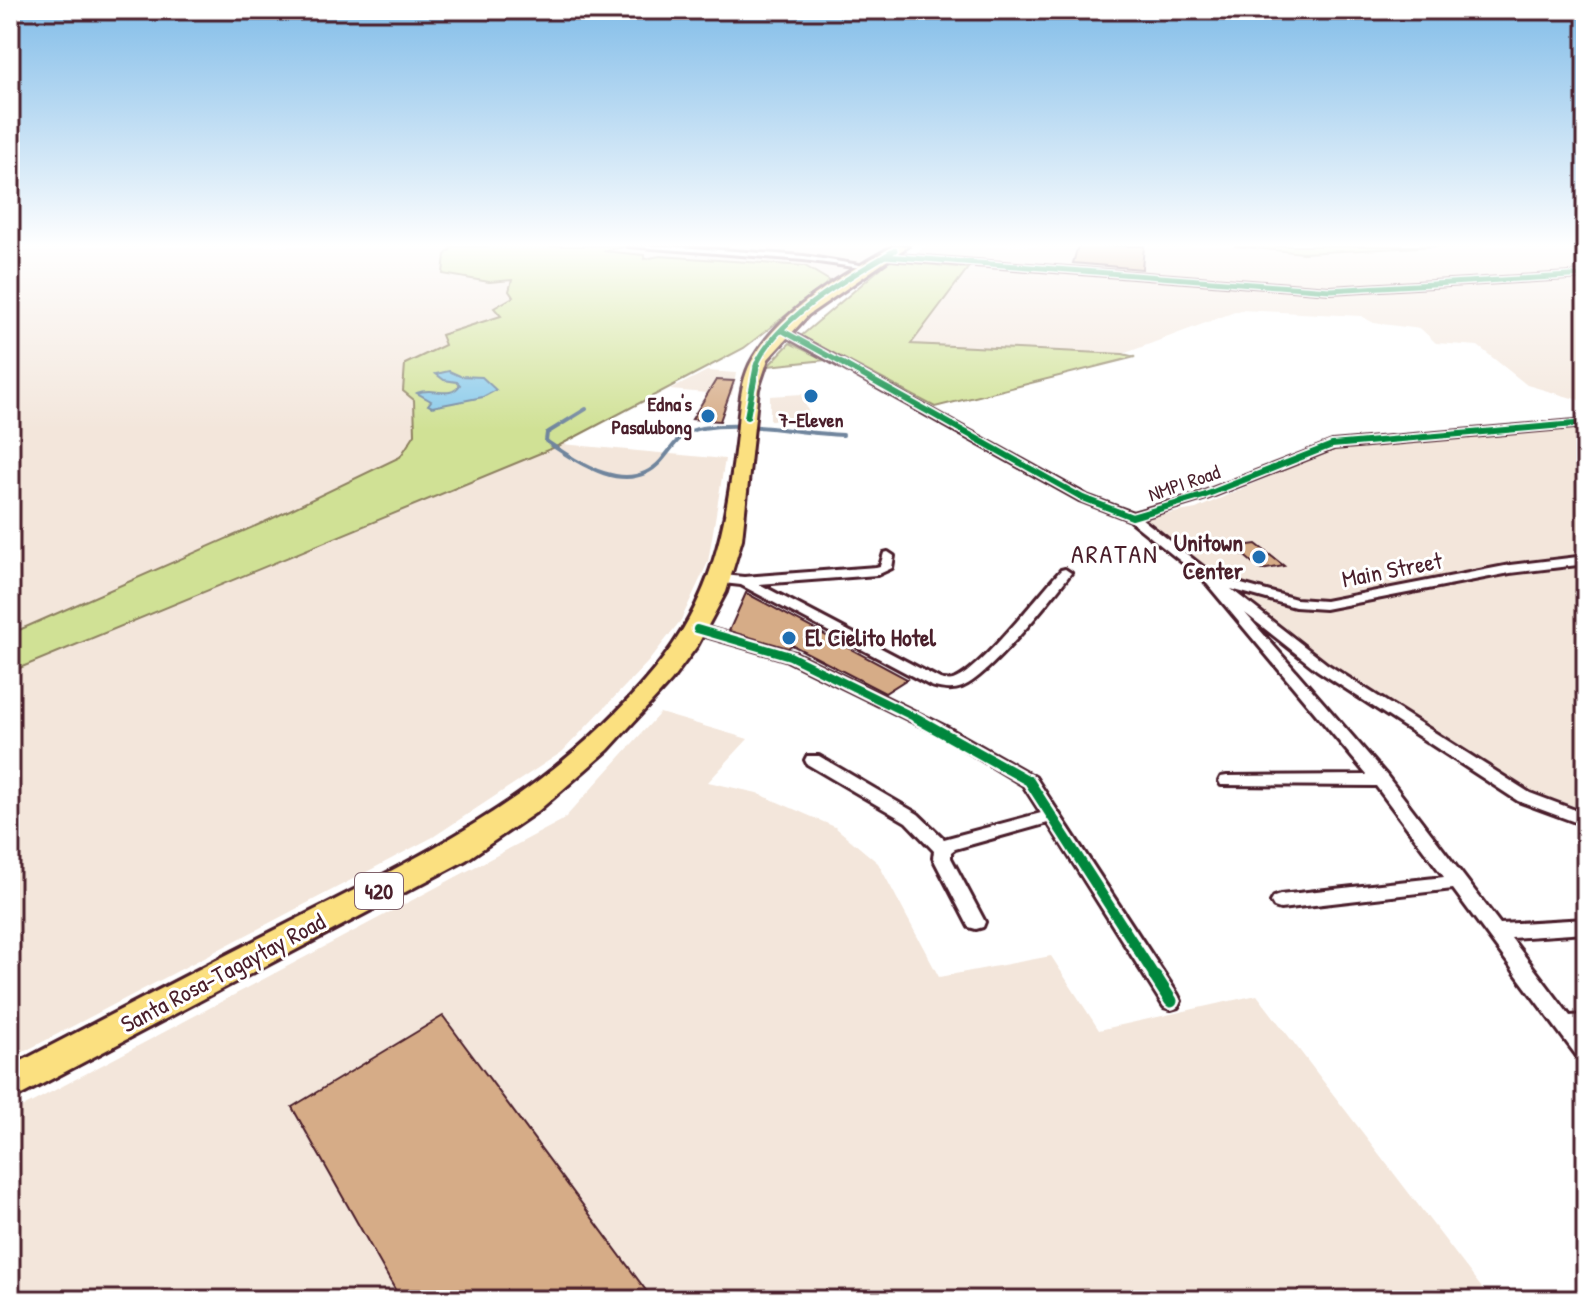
<svg xmlns="http://www.w3.org/2000/svg" width="1596" height="1310" viewBox="0 0 1596 1310" font-family="'Patrick Hand',sans-serif">
	<style>
		.built { fill: #f3e6db }
		.green { fill: #d0e195; stroke: #8d8060; stroke-width: 2 }
		.water { fill: #88c9e9; stroke: #6f859d; stroke-width: 2 }
		.lines { fill: none; stroke-linecap: round; stroke-linejoin: round }
		.stream { stroke: #6f859d; stroke-width: 4 }
		.building { fill: #d6ac87; stroke: #4a1f2b; stroke-width: 2 }
		.minor-casing { stroke: #4a1f2b; stroke-width: 6 }
		.primary-casing { stroke: #4a1f2b; stroke-width: 6 }
		.minor { fill: #fff; fill-rule: evenodd }
		.primary { fill: #fbe080; fill-rule: evenodd }
		.cycleway-far4-casing { stroke: #fff; stroke-width: 8 }
		.cycleway-far3-casing { stroke: #fff; stroke-width: 10 }
		.cycleway-far2-casing { stroke: #fff; stroke-width: 13 }
		.cycleway-far1-casing { stroke: #fff; stroke-width: 15 }
		.cycleway-casing { stroke: #fff; stroke-width: 18 }
		.cycleway-far4 { stroke: #00873e; stroke-width: 5 }
		.cycleway-far3 { stroke: #00873e; stroke-width: 6 }
		.cycleway-far2 { stroke: #00873e; stroke-width: 8 }
		.cycleway-far1 { stroke: #00873e; stroke-width: 10 }
		.cycleway { stroke: #00873e; stroke-width: 13 }
		.poi-dot { fill: #1f6fb2; stroke: #fff; stroke-width: 3 }
		.labels { text-anchor: middle; stroke-width: 6; stroke-linejoin: round; paint-order: stroke }
		.far-poi-label { font-size: 20px; font-weight: bold; fill: #4a1f2b; stroke: #fff; text-anchor: end }
		.far-street-label { font-size: 20px; fill: #4a1f2b; stroke: #fff }
		.shield { fill: #fff; stroke: #80626b; stroke-width: 2 }
		.shield-label { font-size: 22px; font-weight: bold; fill: #4a1f2b }
		.poi-label { font-size: 24px; font-weight: bold; fill: #4a1f2b; stroke: #fff; text-anchor: end }
		.street-label { font-size: 24px; fill: #4a1f2b; stroke: #fff }
		.neighbourhood-label { font-size: 26px; letter-spacing: 2px; fill: #4a1f2b; stroke: #fff }
	</style>
	<rect width="100%" height="100%" fill="#fff"/>
	<filter id="ink" filterUnits="userSpaceOnUse"><feTurbulence type="fractalNoise" baseFrequency=".0125" numOctaves="2"/><feDisplacementMap in="SourceGraphic" scale="16" xChannelSelector="R" yChannelSelector="G"/><feConvolveMatrix kernelMatrix="1 2 1 2 8 2 1 2 1" color-interpolation-filters="sRGB"/></filter>
	<g filter="url(#ink)">
		<path class="built" d="M10 246H886L830 281 744 348 562 444 725 459 708 562 681 620 648 662 562 752 433 837 10 1059Z
			M926 246H1234L1303 253 1440 246H1586V402L1527 385 1478 346 1436 343 1421 329 1374 323 1361 316 1240 310 1123 354 910 344 973 260 914 254Z
			M707 371 736 373 732 395 670 390Z
			M802 394 811 419 770 420V396Z
			M1586 428V810L1526 790 1323 660 1144 518 1196 509 1323 453 1344 448Z
			M660 713 748 739 708 782 757 793 835 827 878 863 939 977 1051 956 1099 1030 1257 995 1491 1300H10V1114L563 820Z"/>
		<path class="green" d="M449 246H631L603 251 644 255V259L660 256 805 266 830 281 744 348 560 445 10 672V634L269 520 400 457 415 434 414 400 403 391 405 364 445 345 441 335 501 316 494 308 513 297 509 291 512 280 489 282 443 274 445 255 453 247Z
			M1234 246H1440L1303 253Z
			M889 261 968 268 911 344 1123 354 1135 357 935 407 801 336Z
			M790 343 825 360 768 366Z"/>
		<path class="water" d="M449 371 460 376 482 377 496 390 483 397 432 407 428 405 431 401 417 393C433 386 450 400 460 385L457 382 444 380 436 374Z"/>
		<g class="lines">
			<path class="stream" d="M586 409 547 433 546 441C577 462 628 498 661 461 675 445 680 431 702 428 749 421 796 433 843 435"/>
		</g>
		<path class="building" d="M1078 246H1144L1142 269 1073 263Z
			M716 380 734 381 720 421 692 419Z
			M1256 544 1284 566 1261 570 1234 547Z
			M746 593 907 679 885 693 792 645 788 648 729 631Z
			M443 1016 653 1300H401L292 1107Z"/>
		<g class="lines">
			<defs>
				<path id="minor" d="M628 246H665L804 256 872 267 868 269 804 260Z
					M885 254 1330 288 1586 273V277L1330 292 882 258Z
					M783 328 1087 496 1133 513 1199 494 1332 442 1586 420V426L1334 448 1207 498 1141 518 1216 577 1296 599 1325 601 1510 565 1586 556V564L1510 573 1325 609 1295 607 1231 589 1327 664 1530 793 1586 814V826L1518 801 1317 670 1245 613 1387 776 1500 924 1586 919V933L1511 938 1570 1016 1586 1015V1033H1583L1586 1037V1062L1579 1059 1453 889 1280 909 1274 907 1271 902 1274 897 1280 895 1444 877 1376 786 1221 785 1219 781 1221 777 1227 776 1367 775 1203 579 1128 519 1079 500 780 333V329Z
					M888 552 894 556 892 568 877 575 759 584 940 679C943 680 950 681 953 680 977 674 1041 592 1061 570L1065 569 1071 573C1051 599 990 676 962 687 952 691 941 689 931 686L741 585 723 583 717 579 723 575 744 577 876 567 880 566 884 553Z
					M697 625 795 653 950 729 1035 777 1178 995 1181 1001 1178 1007 1171 1009 1164 1007 1048 823 955 849 951 852V858L985 922 983 927 976 929 969 927 933 858 934 851 906 822 807 764 805 760 807 756H819L918 814 944 839 1041 813 1023 785 940 735 785 659 692 632 690 629 692 626Z"/>
				<path id="primary" d="M893 246H908L808 315 768 359 758 389 742 539 726 592 697 646 671 681 608 750 538 811 466 860 10 1101V1067C103 1019 196 970 289 923 429 852 553 794 655 669 712 599 725 532 736 444 740 415 738 383 754 357 784 307 844 275 893 246Z"/>
			</defs>
			<use href="#minor" class="minor-casing"/>
			<use href="#primary" class="primary-casing"/>
			<use href="#minor" class="minor"/>
			<use href="#primary" class="primary"/>
			<defs>
				<path id="cycleway-far4" d="M885 256 1330 290 1586 275
					M783 331 847 366
					M756 366C775 318 851 276 895 250"/>
				<path id="cycleway-far3" d="M843 364 1083 498 1132 517 1203 496 1332 445 1586 423
					M747 417 757 364"/>
				<path id="cycleway-far2" d="M697 629 790 656 920 720"/>
				<path id="cycleway-far1" d="M916 718 1029 781 1156 978"/>
				<path id="cycleway" d="M1155 976 1171 1001"/>
			</defs>
			<use href="#cycleway-far4" class="cycleway-far4-casing"/>
			<use href="#cycleway-far3" class="cycleway-far3-casing"/>
			<use href="#cycleway-far2" class="cycleway-far2-casing"/>
			<use href="#cycleway-far1" class="cycleway-far1-casing"/>
			<use href="#cycleway" class="cycleway-casing"/>
			<use href="#cycleway-far4" class="cycleway-far4"/>
			<use href="#cycleway-far3" class="cycleway-far3"/>
			<use href="#cycleway-far2" class="cycleway-far2"/>
			<use href="#cycleway-far1" class="cycleway-far1"/>
			<use href="#cycleway" class="cycleway"/>
		</g>
	</g>
	<linearGradient id="sky" x2="0" y2="1"><stop stop-color="#81bce8"/><stop offset="0.57" stop-color="#fff"/><stop offset="1" stop-color="#fff" stop-opacity="0"/></linearGradient>
	<rect width="1596" height="430" fill="url(#sky)"/>
	<g class="poi-dot">
		<circle cx="811" cy="396" r="8"/>
		<circle cx="708" cy="416" r="8"/>
		<circle cx="1259" cy="557" r="8"/>
		<circle cx="789" cy="638" r="8"/>
	</g>
	<g class="labels">
		<g class="far-poi-label">
			<text x="692" y="411">Edna's<tspan x="692" dy="23">Pasalubong</tspan></text>
			<text x="811" y="427" text-anchor="middle">7-Eleven</text>
		</g>
		<g class="far-street-label">
			<text transform="translate(1184 483) rotate(-19)" y="7">NMPI Road</text>
		</g>
		<rect class="shield" x="355" y="873" width="48" height="36" rx="6"/>
		<g class="shield-label">
			<text x="379" y="899">420</text>
		</g>
		<g class="poi-label">
			<text x="1243" y="551">Unitown<tspan x="1243" dy="28">Center</tspan></text>
			<text x="805" y="646" text-anchor="start">El Cielito Hotel</text>
		</g>
		<g class="street-label">
			<text transform="translate(1392 570) rotate(-11)" y="8">Main Street</text>
			<text transform="translate(223 973) rotate(-28)" y="8">Santa Rosa-Tagaytay Road</text>
		</g>
		<g class="neighbourhood-label">
			<text x="1115" y="563">ARATAN</text>
		</g>
	</g>
	<rect width="1596" height="1310" fill="none" stroke="#fff" stroke-width="40"/>
	<rect x="20" y="20" width="1556" height="1270" fill="none" stroke="#4a1f2b" stroke-width="3" filter="url(#ink)"/>
</svg>
